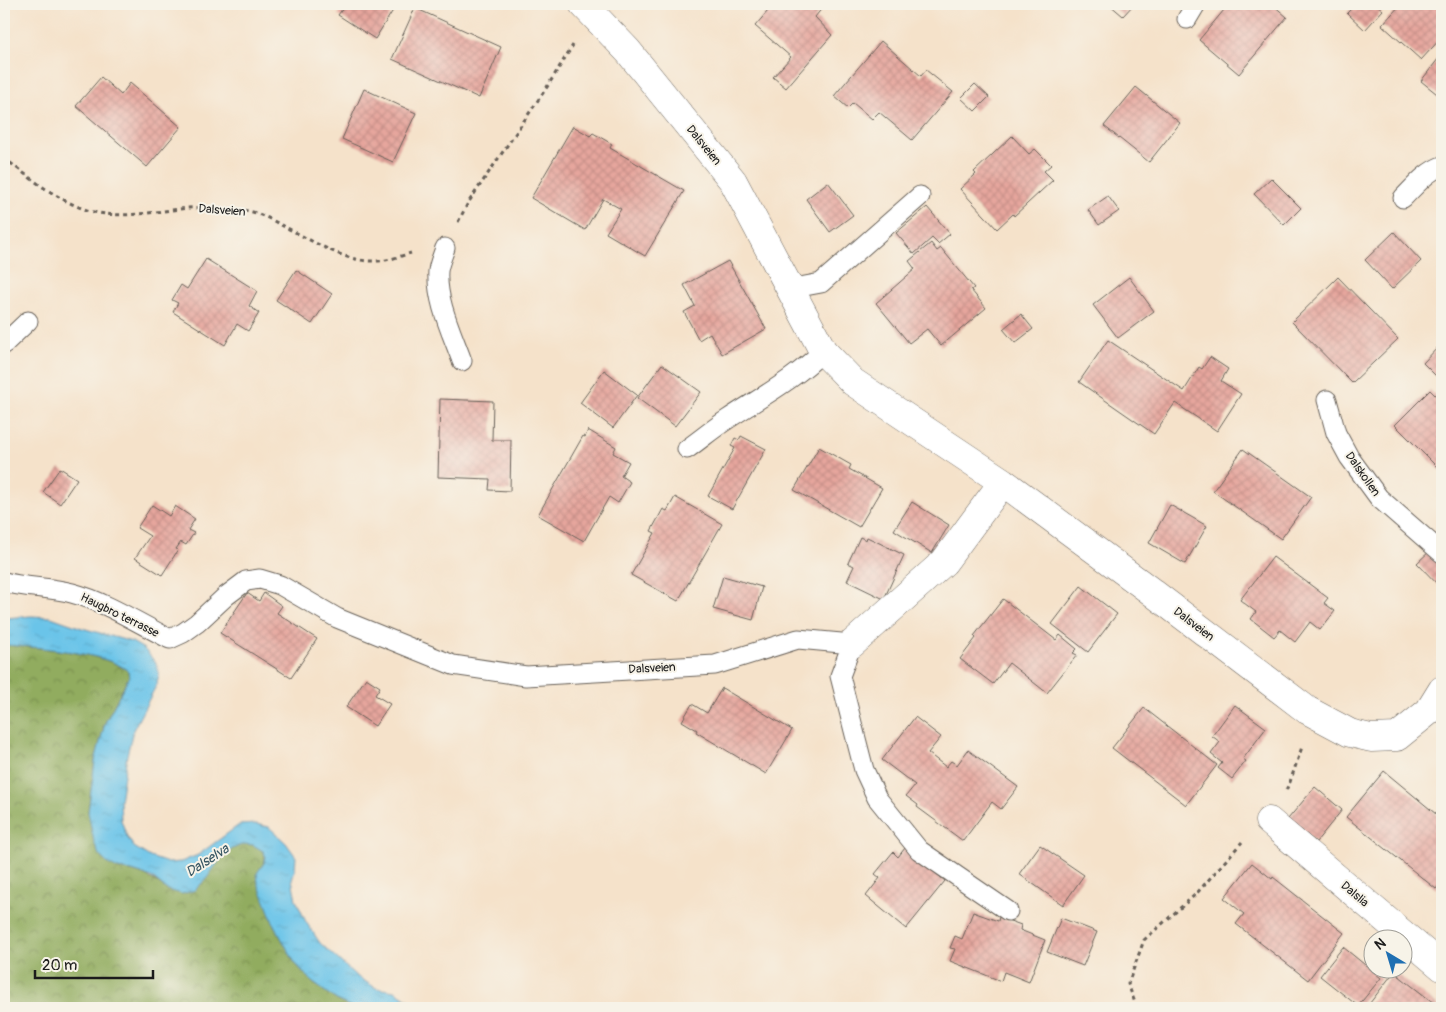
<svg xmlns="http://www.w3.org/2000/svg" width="1446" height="1012" viewBox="0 0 1446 1012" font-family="Pangolin,sans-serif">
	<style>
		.forest { fill: url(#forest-crowns); stroke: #56643d }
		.water { fill: url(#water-ripples); stroke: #447082 }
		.building { fill: url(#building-cross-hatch) }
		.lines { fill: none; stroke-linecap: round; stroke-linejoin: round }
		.service-casing { stroke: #686159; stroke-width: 21 }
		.minor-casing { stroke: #686159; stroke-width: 29 }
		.path { stroke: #686159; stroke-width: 3; stroke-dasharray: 4 4; stroke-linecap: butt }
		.service { stroke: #fff; stroke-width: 19 }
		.minor { stroke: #fff; stroke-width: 28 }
		.labels { text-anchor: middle; stroke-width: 4; stroke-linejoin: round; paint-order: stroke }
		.street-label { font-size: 12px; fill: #1c1c1c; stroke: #f7f3e8 }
		.water-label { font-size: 14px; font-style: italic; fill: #385764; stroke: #f7f3e8 }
	</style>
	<defs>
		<pattern id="forest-crowns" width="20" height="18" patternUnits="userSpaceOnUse" patternTransform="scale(1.25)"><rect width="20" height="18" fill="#91ac5e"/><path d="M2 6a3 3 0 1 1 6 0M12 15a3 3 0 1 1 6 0" fill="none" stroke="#768b4d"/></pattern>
		<pattern id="water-ripples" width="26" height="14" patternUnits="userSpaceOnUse" patternTransform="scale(1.25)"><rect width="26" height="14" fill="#6bc4e9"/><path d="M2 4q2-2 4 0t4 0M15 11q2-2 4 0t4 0" fill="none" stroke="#5ca8c7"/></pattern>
		<pattern id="building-cross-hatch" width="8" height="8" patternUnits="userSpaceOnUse" patternTransform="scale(1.25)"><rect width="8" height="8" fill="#e6a69d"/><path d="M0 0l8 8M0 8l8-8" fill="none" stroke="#c58e87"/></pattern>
	</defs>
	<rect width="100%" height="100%" fill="#f7f3e8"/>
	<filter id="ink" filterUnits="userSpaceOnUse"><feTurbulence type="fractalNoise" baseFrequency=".02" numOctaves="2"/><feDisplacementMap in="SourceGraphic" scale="10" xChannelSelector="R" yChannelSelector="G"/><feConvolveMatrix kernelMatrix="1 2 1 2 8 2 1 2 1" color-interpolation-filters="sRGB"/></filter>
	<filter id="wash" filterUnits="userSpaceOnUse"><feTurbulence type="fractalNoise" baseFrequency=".0096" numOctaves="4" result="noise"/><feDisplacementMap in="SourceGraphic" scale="20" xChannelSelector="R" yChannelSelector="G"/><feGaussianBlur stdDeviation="1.12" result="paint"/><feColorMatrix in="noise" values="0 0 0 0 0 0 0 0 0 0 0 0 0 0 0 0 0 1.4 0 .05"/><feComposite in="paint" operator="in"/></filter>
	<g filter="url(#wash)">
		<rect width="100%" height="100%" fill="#f5e2ca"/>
		<path class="forest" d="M4 645C35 647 105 652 128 671L129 676 105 723 95 761 88 812 118 869C140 871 150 877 167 890L232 849C236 847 240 845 244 844 252 843 266 849 265 858 265 864 260 869 257 873L274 925 295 963 312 982 338 1001 354 1008H4Z"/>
		<path class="water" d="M31 616 51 617 82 628 132 642 144 649 156 663 159 674 157 684 133 730 127 755 120 801 121 820 127 837 134 847 150 857 168 863 181 862 198 855 239 825 256 824 269 827 286 843 296 857 295 869 292 879 296 900 306 922 320 943 356 976 376 988 395 991 422 1008H354L338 1001 312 982 295 963 274 925 258 883 257 873 264 863 266 857 263 851 253 845 244 844 232 849 224 854 207 878 195 890 182 894 167 890 151 877 132 871 118 869 108 864 99 855 94 842 88 812 95 761 105 723 129 677 128 671C106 652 35 647 4 645V618Z"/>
		<g id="blocks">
			<path class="building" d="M346 4H397L375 39 338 15Z
				M774 4H819L823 7 815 17 832 35 786 88 773 77 791 57 755 26Z
				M1109 4H1134L1123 16Z
				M1229 4H1272L1287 17 1239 74 1199 40Z
				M1356 4H1376L1383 10 1365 30 1347 13Z
				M1401 4H1442V37L1421 60 1382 25Z
				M415 8 501 47 479 98 392 59Z
				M881 41 921 76 926 70 953 92 912 140 879 112 872 119 853 103 848 108 834 96Z
				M1442 54V98L1421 81Z
				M101 77 121 95 130 83 181 127 147 167 76 106Z
				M975 84 989 97 975 111 961 98Z
				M1136 87 1180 123 1149 162 1104 126Z
				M364 89 416 113 393 162 342 139Z
				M573 126 590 136 593 133 612 144 610 148 684 191 645 256 606 233 621 209 603 199 585 230 531 198Z
				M1012 136 1029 154 1035 149 1051 165 1044 171 1053 180 1014 216 1013 214 997 229 960 189 976 174 974 172Z
				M1271 178 1301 208 1284 225 1254 194Z
				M828 182 853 215 830 232 806 199Z
				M1108 196 1119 211 1099 225 1088 210Z
				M927 207 950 234 938 244 932 238 914 254 896 233Z
				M1394 232 1421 261 1392 289 1365 260Z
				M931 243 937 251 941 248 974 288 971 290 986 308 941 346 927 329 909 343 876 303 915 269 909 261Z
				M206 259 257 291 249 306 259 313 248 331 237 324 225 345 173 312 178 303 172 300 181 285 187 289Z
				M728 261 766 329 722 354 710 333 699 340 684 312 695 306 684 285Z
				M296 270 332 294 312 324 276 300Z
				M1129 277 1154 311 1118 338 1093 305Z
				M1338 277 1398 339 1352 383 1292 322Z
				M1021 314 1033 329 1015 343 1003 329Z
				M1108 340 1184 391 1199 367 1202 369 1210 357 1228 369 1221 381 1241 394 1217 431 1175 403 1154 434 1079 382Z
				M1439 346 1442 349V382L1423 363Z
				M662 364 701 392 675 426 637 398Z
				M604 370 637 395 613 428 580 403Z
				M1430 390 1442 402V472L1395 425Z
				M440 399 493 401 492 440H511L510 491 489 490 490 479 438 477Z
				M588 430 616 447 613 453 629 462 621 476 630 482 618 503 609 497 584 541 538 515 583 436 585 437Z
				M741 436 766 449 732 509 708 496 735 448 731 446 735 438 739 440Z
				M819 447 851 465 849 469 882 488 859 527 794 490Z
				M1243 449 1311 497 1281 539 1213 491Z
				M60 468 77 479 60 504 43 492Z
				M675 497 722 524 678 601 631 575 655 533 651 531 663 509 667 511Z
				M912 502 949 525 932 553 894 530Z
				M152 505 169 516 175 506 195 519 188 530 194 533 186 545 181 542 176 549 178 550 162 575 135 558 150 536 137 528Z
				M1170 505 1207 526 1185 564 1149 543Z
				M860 537 866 540 867 537 904 555 884 599 847 581 854 566 848 563Z
				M1431 550 1442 561V589L1417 563Z
				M1273 557 1328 598 1324 603 1335 611 1320 630 1310 622 1295 642 1280 630 1274 637 1251 619 1256 612 1240 600Z
				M723 576 762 587 753 620 713 609Z
				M1081 586 1117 614 1088 652 1052 624Z
				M247 593 259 601 264 593 282 606 277 613 317 639 291 678 220 633Z
				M1003 599 1056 640 1060 635 1077 649 1073 653 1077 655 1047 693 1009 663 993 684 960 659 976 638 974 636Z
				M366 678 380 687 375 695 390 704 375 726 346 707Z
				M722 688 792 730 766 774 696 732 697 730 682 721 692 704 707 713Z
				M1235 705 1266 728 1243 759 1246 761 1232 779 1218 768 1222 763 1211 754 1220 742 1212 736Z
				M1144 708 1217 765 1186 805 1112 748Z
				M915 717 941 737 928 753 946 767 951 761 957 765 968 750 1018 787 1001 809 992 802 963 841 917 807 918 805 906 796 915 785 882 760Z
				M1384 771 1442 819V882L1436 889 1346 817Z
				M1315 787 1342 810 1316 842 1288 819Z
				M1040 845 1084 875 1063 905 1019 874Z
				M905 848 945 881 906 929 866 896 880 878 875 874 893 852 898 857Z
				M1252 863 1272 879 1273 877 1344 933 1308 980 1236 924 1244 914 1224 898Z
				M973 912 998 921 999 917 1021 925 1020 930 1045 940 1029 982 1004 972 1001 981 950 961 955 949 950 948 955 936 962 939Z
				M1061 918 1097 932 1083 966 1047 952Z
				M1343 947 1381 978 1358 1006 1320 976Z
				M1394 972 1430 1000 1441 1008H1366Z"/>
		</g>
	</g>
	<g filter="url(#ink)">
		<use href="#blocks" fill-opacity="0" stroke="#686159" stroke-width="1"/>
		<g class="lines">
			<defs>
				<path id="service" d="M1187 19 1196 4
					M1403 198C1415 186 1426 172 1442 166
					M445 248C443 255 439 263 438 271 436 301 452 333 462 361
					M789 289 821 283 920 196
					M4 344 28 321
					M1327 400 1336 433 1349 457 1379 498 1442 553
					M687 449C701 439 714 428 728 419 761 397 795 379 823 351
					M4 582C26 588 50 587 72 593 106 602 138 623 170 639L183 633 197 623 226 596 246 581 260 579 280 585 337 618 453 665 526 676 715 665 798 639 852 644 840 676 864 770 877 798 919 850 1008 911"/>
				<path id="minor" d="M583 4 628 51 733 181 823 351 853 382 1003 482 1148 589 1307 710 1350 733 1371 738 1397 737 1429 711 1442 690
					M852 644 944 562 1003 482
					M1269 821 1442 967"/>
			</defs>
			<use href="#service" class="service-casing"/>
			<use href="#minor" class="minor-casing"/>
			<path class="path" d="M4 158C30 178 62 204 94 212 124 219 158 211 188 208 205 207 224 208 241 210 256 211 270 219 283 226 310 239 340 260 370 261 384 262 398 257 411 253
				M458 222 468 203 547 87 573 45
				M1286 790 1290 782 1302 747
				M1137 1008 1128 984 1144 940 1196 894 1242 842"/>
			<use href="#service" class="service"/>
			<use href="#minor" class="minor"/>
		</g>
	</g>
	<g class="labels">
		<g class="street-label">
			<text transform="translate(704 145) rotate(51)" y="4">Dalsveien</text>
			<text transform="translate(222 210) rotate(4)" y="4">Dalsveien</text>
			<text transform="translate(1363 474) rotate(55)" y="4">Dalskollen</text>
			<text transform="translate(120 615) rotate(26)" y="4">Haugbro terrasse</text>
			<text transform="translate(1194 624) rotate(37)" y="4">Dalsveien</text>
			<text transform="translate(652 668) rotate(-3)" y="4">Dalsveien</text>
			<text transform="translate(1355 894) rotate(40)" y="4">Dalslia</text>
		</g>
		<g class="water-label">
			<text transform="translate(207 860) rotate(-33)" y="5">Dalselva</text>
		</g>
	</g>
	<rect width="1446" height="1012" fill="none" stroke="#f7f3e8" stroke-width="20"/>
	<g transform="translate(1388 954) rotate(322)"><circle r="24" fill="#f7f3e8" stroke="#9f9d96"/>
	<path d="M0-4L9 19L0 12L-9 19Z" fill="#1f6fb2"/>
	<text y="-8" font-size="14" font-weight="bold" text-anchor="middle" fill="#1c1c1c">N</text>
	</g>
	<path d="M35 970v8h118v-8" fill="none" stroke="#1c1c1c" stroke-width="2.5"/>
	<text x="42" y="970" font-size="15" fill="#1c1c1c" stroke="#f7f3e8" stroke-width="4" paint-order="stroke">20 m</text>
</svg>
